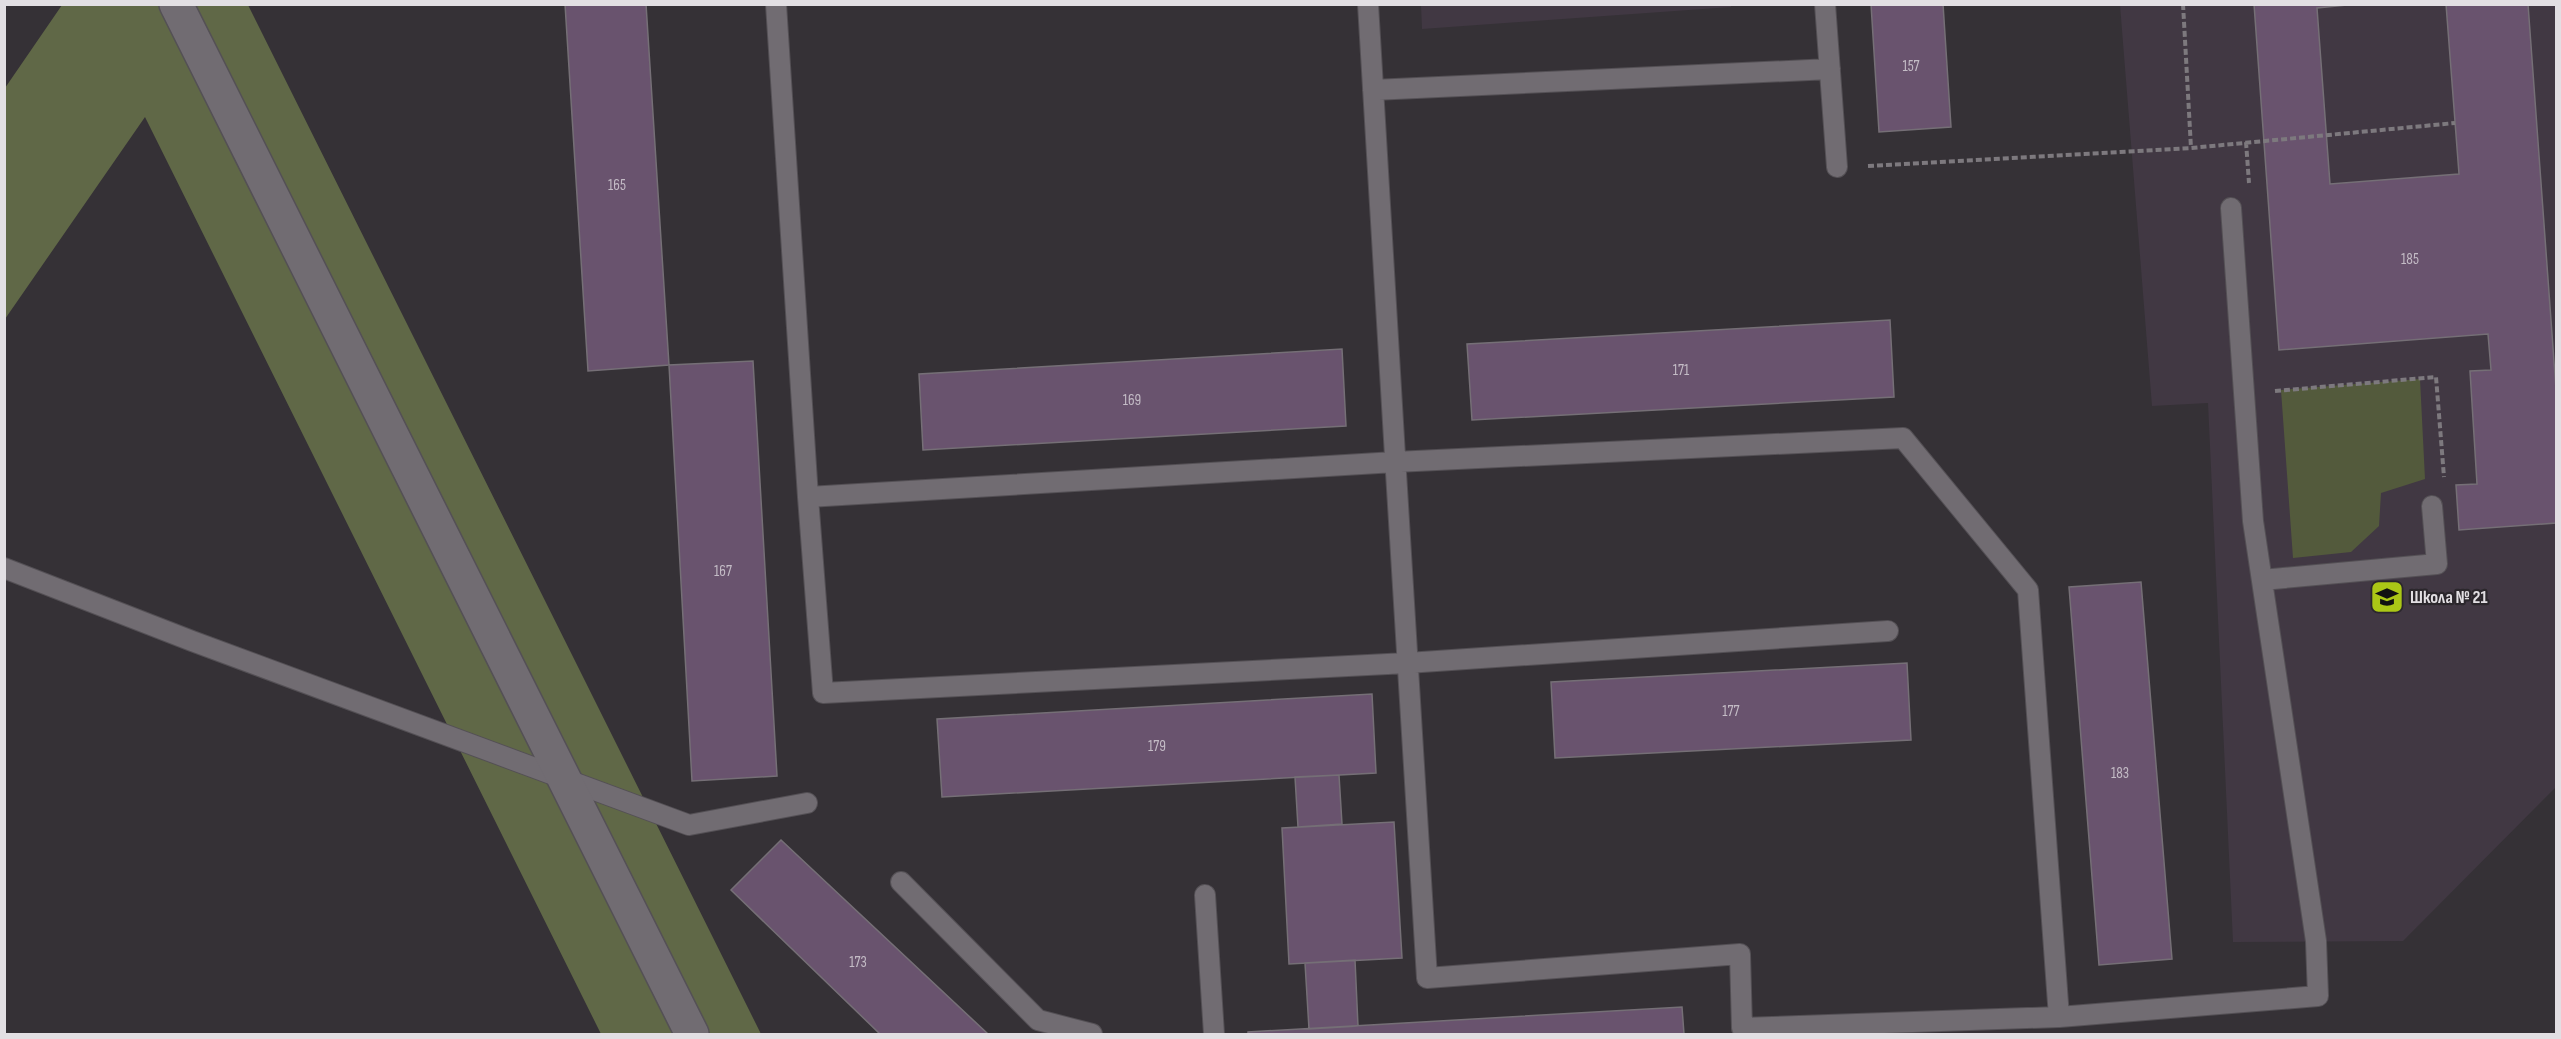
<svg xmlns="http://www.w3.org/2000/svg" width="2561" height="1039" viewBox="0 0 2561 1039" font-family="'Sofia Sans Condensed',sans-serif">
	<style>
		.built { fill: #413843 }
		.green { fill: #535a3c }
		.forest { fill: #606847 }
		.building { fill: #69536e; stroke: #756f76; stroke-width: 1.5 }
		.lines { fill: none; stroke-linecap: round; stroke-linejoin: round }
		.service-casing { stroke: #545055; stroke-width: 22 }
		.minor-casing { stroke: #545055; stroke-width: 36 }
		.path { stroke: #7d797e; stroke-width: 4; stroke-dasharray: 6 3; stroke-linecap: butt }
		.service { stroke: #716c72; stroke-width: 20 }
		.minor { stroke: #716c72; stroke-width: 33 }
		.labels { text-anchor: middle; stroke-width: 4.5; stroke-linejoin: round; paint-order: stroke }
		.number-label { font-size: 15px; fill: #c4bcc6 }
		.poi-label { font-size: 18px; font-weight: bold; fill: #e2dfe3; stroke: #2b272c; text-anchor: start }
	</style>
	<rect width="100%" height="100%" fill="#353136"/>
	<path class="built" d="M1731 4V7L1422 29 1421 5Z
		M2120 5H2556V787L2403 941 2233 942 2208 403 2152 406Z"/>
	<path class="green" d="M2420 379 2425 479 2381 493 2379 526 2351 552 2293 558 2281 390Z"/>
	<path class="forest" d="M62 5H248L761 1034H601L145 117 5 319V88Z"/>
	<path class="building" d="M565 4H646L669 365 588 371Z
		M1871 4H1943L1951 127 1879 132Z
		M2254 4H2357L2317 8 2330 184 2459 174 2446 4H2528L2556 389V523L2459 530 2456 485 2477 484 2470 371 2491 370 2488 334 2279 350Z
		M1890 320 1894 397 1472 420 1467 344Z
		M1342 349 1346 426 923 450 919 374Z
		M753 361 777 776 692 781 669 365Z
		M2141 582 2172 959 2099 965 2069 587Z
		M1907 663 1911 740 1555 758 1551 682Z
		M1372 694 1376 773 942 797 937 719Z
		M1339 775 1342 824 1298 827 1295 777Z
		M1394 822 1402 958 1289 964 1282 828Z
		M781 840 988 1034H880L731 890Z
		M1355 960 1358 1026 1309 1029 1305 963Z
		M1682 1007 1684 1034H1248V1032Z"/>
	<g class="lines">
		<defs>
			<path id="service" d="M776 4 808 497 823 693 1407 663 1888 631
				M1825 4 1837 167
				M1373 90 1830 69
				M808 497 1395 462 1903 438 2028 590 2059 1017 1742 1028 1740 954 1427 978C1407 653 1387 329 1368 4
				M4 568 192 641 689 825 807 803
				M2262 580 2437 564 2432 506
				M901 882 1038 1020 1092 1034
				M1205 895 1214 1034
				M2059 1017 2318 996 2316 941 2253 521 2231 208"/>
			<path id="minor" d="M176 4 692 1034"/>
		</defs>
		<use href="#service" class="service-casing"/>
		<use href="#minor" class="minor-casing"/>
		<path class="path" d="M2183 4 2191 148
			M2246 142 2249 183
			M1868 166 2191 148 2455 123
			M2275 391 2436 377 2444 477"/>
		<use href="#service" class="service"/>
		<use href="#minor" class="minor"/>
	</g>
	<defs>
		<symbol id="school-square" viewBox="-11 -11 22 22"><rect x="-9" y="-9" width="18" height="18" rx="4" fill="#abc716" stroke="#2b272c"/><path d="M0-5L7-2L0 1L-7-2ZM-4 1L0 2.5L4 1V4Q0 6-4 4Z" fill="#111"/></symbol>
	</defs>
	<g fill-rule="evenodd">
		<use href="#school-square" x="2368" y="578" width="38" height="38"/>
	</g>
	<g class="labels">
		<g class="number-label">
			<text x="1911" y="71">157</text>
			<text x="617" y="190">165</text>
			<text x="2410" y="264">185</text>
			<text x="1681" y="375">171</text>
			<text x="1132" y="405">169</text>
			<text x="723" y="576">167</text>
			<text x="1731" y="716">177</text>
			<text x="1157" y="751">179</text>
			<text x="2120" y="778">183</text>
			<text x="858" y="967">173</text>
		</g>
		<g class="poi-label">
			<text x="2410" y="603">Школа № 21</text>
		</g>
	</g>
	<rect width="2561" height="1039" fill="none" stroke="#e2dfe3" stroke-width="12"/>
</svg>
